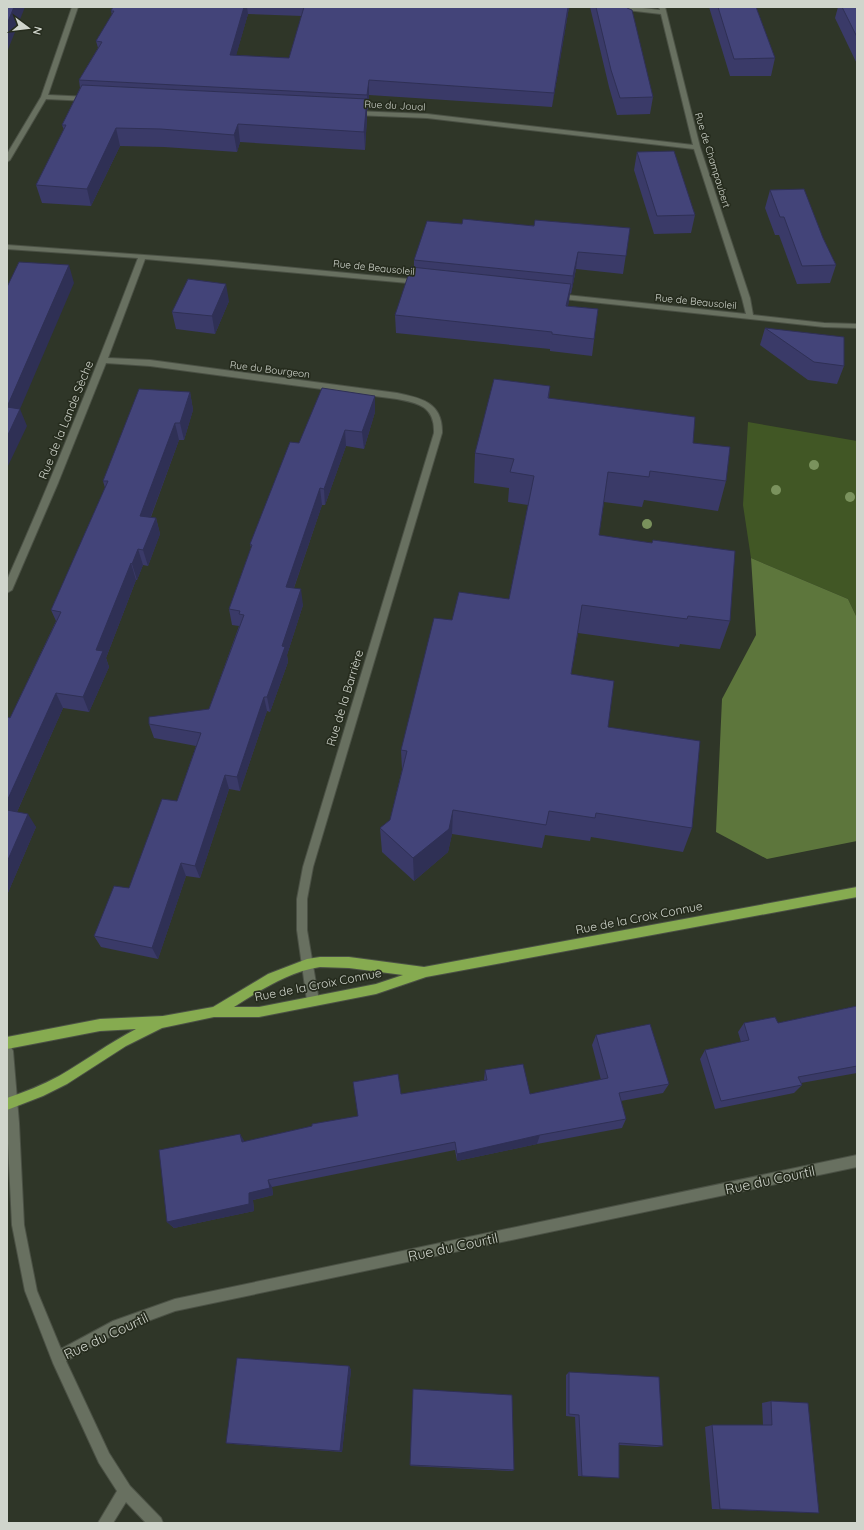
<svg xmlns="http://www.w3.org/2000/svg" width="864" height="1530" viewBox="0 0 864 1530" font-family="Quicksand,sans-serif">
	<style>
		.green { fill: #415725 }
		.forest { fill: #5d763c }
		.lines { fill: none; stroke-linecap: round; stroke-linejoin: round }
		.minor-casing { stroke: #4b5145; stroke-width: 2 }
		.major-casing { stroke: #4b5145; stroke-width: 2 }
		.minor { fill: #687060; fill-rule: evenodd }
		.major { fill: #86ab50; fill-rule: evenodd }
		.tree { fill: #7a925d }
		.wall { fill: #3a3a68; fill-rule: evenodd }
		.shaded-wall { fill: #2f3055 }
		.building { fill: #434479; stroke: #2f3055 }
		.labels { text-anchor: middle; stroke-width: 3.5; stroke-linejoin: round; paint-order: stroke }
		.far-street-label { font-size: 10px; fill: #d0d5cc; stroke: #262c1e }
		.street-label { font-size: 12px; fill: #d0d5cc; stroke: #262c1e }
		.near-street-label { font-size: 14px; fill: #d0d5cc; stroke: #262c1e }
	</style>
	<rect width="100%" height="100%" fill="#2f3628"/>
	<path class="green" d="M748 422 857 441V618L848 599 751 558 743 505Z"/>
	<path class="forest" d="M751 558 848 599 857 618V841L767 859 716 832 722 699 756 635Z"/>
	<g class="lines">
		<defs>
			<path id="minor" d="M72 7H78L48 95 89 97 92 99 89 101 46 99 10 160 7 162V154L41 97Z
				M615 7H634L660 10 659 7H665L700 147 750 298 753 315 824 323 857 324V328L824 327 554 298V294H557L746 314 742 298 694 149 427 118 355 115 352 113 355 111 427 114 693 145 661 14 618 9Z
				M7 245 213 260 419 280 423 282 419 284 145 259 108 358 150 360 397 393C422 398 443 403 442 433L313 867 307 899V930L319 1001 317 1005 313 1006 309 1005 307 1001 297 930V899L303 867 434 433C435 407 419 403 397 399L150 366 106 363 58 483 12 590 7 593V580C54 474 97 366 138 258L7 249Z
				M7 1045 11 1047 13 1051 19 1123 24 1225 37 1291 61 1349 113 1321 175 1299 857 1155V1167L175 1311 121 1331 66 1361 109 1453 130 1486 161 1518 163 1523H146L126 1502 113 1523H98L117 1491 99 1463 53 1363 25 1291 12 1225 7 1123Z"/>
			<path id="major" d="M857 887V897L426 977 376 994 259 1017H214L162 1028 126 1046 67 1084 43 1096 7 1110V1098C25 1092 42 1085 59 1076 85 1061 109 1043 136 1029L100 1031 7 1049V1037L100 1019 163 1016 213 1007 268 974 307 959 320 957H349L424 967ZM320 967 349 968 403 975 376 984 259 1007H234C261 990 288 972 320 967Z"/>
		</defs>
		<use href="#minor" class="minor-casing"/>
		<use href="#major" class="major-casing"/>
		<use href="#minor" class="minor"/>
		<use href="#major" class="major"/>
	</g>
	<g class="tree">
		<circle cx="814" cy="465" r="5"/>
		<circle cx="776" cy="490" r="5"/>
		<circle cx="850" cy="497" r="5"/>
		<circle cx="647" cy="524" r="5"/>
	</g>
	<path class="wall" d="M113 7H569L552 107 369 95 368 110 367 109V117L365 150 240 142 237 152 164 147 120 146 91 206 42 203 36 185 64 130 62 125 80 88 79 80 98 48 96 41 112 15 111 11ZM248 14 302 16 289 58 236 55Z
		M590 7H627L653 97 650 114 617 115 609 87Z
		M709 7H756L775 58 771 76H730Z
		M838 7H857V64L835 18Z
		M637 152 695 215 691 233 654 234 634 170Z
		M770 190 823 238 836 265 830 283 797 284 779 235H775L765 208Z
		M462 224 630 228 623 274 576 269 571 294 570 293 568 306 598 309 592 356 550 351V349L396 333 395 315 414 268V260Z
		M229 301 215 334 176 329 172 312Z
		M765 328 844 366 837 384 808 380 760 345Z
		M550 386 549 398 693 443 726 481 718 511 644 500 642 507 604 502 599 535 730 621 720 649 680 644 679 647 578 633 571 674 608 727 692 828 683 852 591 837 590 841 545 835 542 848 452 834 448 852 414 881 382 852 380 828 390 820 402 770 401 750 452 620 509 599 528 505 508 502 509 488 474 483 475 453Z
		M190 392 193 410 184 440H179L151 517 156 518 160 534 148 566 143 565 137 580H136L106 658 109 667 89 712 63 708 17 812 36 827 7 895V717L10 718 56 621 51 610 105 488 103 481Z
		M375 412 364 449 346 446 325 505H322L294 588 303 605 287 655 288 662 270 712 267 711 240 791 229 789 200 878 186 876 158 959 101 947 94 936 129 888 177 801 196 746 154 738 149 724 209 709 239 626 232 625 229 609 251 548 250 544 299 443Z
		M857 1006V1073L801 1083 802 1085 794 1093 715 1109 700 1059 705 1050 741 1042 738 1032 744 1023H778Z
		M596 1035 669 1084 663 1093 621 1101 626 1119 622 1128 537 1144 457 1161 455 1150 272 1187 273 1195 253 1200 254 1211 174 1228 167 1222 240 1134 244 1142 358 1116 401 1094 484 1080 485 1070 530 1094 601 1080 592 1045Z
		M349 1366 351 1370 342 1452 232 1444 226 1443Z
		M569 1372 663 1446 657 1447 619 1445V1478L578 1476 575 1417 566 1416V1375Z
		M771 1401 819 1513 712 1509 705 1427 712 1425H763L762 1403Z
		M410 1465 514 1470 512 1471 411 1466Z"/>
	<path class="shaded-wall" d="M14 7H25L7 52V24Z
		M244 7H247L248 14 232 70 230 55Z
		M568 7H569L552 107 554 93Z
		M369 80V95L368 110 367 95Z
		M367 99V117L365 150 364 132Z
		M238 124 240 142 237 152 234 135Z
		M116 128 120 146 91 206 87 189Z
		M578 252 576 269 571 294 573 276Z
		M69 265 74 283 20 409 27 426 7 468V407Z
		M226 284 229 301 215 334 212 316Z
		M571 284 569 301 564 323 566 306Z
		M190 392 193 410 184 440 180 423Z
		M375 396V412L364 449 362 432Z
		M175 423 179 440 145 532 140 516Z
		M345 430 346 446 325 505 324 489Z
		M320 488 322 505 289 602 286 587Z
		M156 518 160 534 148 566 143 550Z
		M138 549 143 565 137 580 132 564Z
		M131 563 136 580 106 658 109 667 89 712 83 697 96 650Z
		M301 589 303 605 287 655 288 662 270 712 267 697 282 646Z
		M56 693 63 708 12 823 7 815V801Z
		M264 697 267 711 240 791 237 777Z
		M225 775 229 789 200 878 195 866Z
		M453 810 452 834 448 852 414 881 413 858Z
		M28 814 36 827 7 895V862Z
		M181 863 186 876 158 959 152 948Z
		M240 1134 245 1142H242Z
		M540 1135 537 1144 457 1161V1154Z
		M268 1180 272 1187 273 1195 253 1200 254 1211 174 1228 167 1222 249 1193Z
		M349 1366 351 1370 342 1452 340 1451Z"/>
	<path class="building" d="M7 7H14L7 24Z
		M113 7H244L230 55 289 58 304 7H568L554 93 369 80 367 95 79 80 102 42 96 41 114 11H111Z
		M596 7H627V8L632 10 653 97 620 98 611 70Z
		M718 7H756L775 58 734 59Z
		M842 7H857V37Z
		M82 85 367 99 364 132 238 124 234 135 161 129 116 128 87 189 36 185 66 125H62Z
		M674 151 695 215 657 216 637 152Z
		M804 189 823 238 836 265 802 266 784 217H780L770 190Z
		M463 219 534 226 535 220 630 228 626 256 578 252 573 276 414 260 427 221 462 224Z
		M19 262 69 265 7 407 20 409 7 437V287Z
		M411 267 571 284 566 306 598 309 594 339 552 334V332L395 315Z
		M188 279 226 284 212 316 172 312Z
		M765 328 844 337V366L814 362Z
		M494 379 550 386 548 398 695 417 693 443 730 447 726 481 650 471 649 477 608 472 599 535 652 543 653 540 735 551 730 621 688 616 687 619 582 605 571 674 614 681 608 727 700 741 692 828 596 813 595 818 549 811 546 825 453 810 449 829 413 858 380 828 390 820 407 751 401 750 434 618 452 620 459 592 509 599 534 476 510 472 514 459 475 453Z
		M322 388 375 396 362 432 345 430 324 489 320 488 286 587 301 589 282 646 285 647 267 697H264L237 777 225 775 195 866 181 863 152 948 94 936 114 886 129 888 162 799 177 801 201 733 149 724V717L209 709 244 615 239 614 240 611 229 609 252 545 250 544 290 442 299 443Z
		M139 389 190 392 180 423H175L140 516 156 518 143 550 138 549 132 564 131 563 96 650 103 651 83 697 56 693 7 801V717L10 718 61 612 51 610 108 481H103Z
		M7 810 28 814 7 862Z
		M857 1006V1066L798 1077 802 1085 721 1101 705 1050 749 1040 744 1023 775 1017 778 1023Z
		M650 1024 669 1084 619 1093 626 1119 540 1135 457 1154 455 1142 268 1180 270 1188 249 1193V1204L167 1222 159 1150 240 1134 242 1142 312 1126V1124L358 1116 353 1082 398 1074 401 1094 487 1080 485 1070 523 1064 530 1094 608 1078 596 1035Z
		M237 1358 349 1366 340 1451 226 1443Z
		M569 1372 659 1377 663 1446 619 1443V1478L582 1476 579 1415 569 1414Z
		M413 1389 512 1395 514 1470 410 1465Z
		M771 1401 808 1403 819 1513 720 1509 712 1425H772Z"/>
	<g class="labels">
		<g class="far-street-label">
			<text transform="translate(395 105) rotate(3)" y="4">Rue du Joual</text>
			<text transform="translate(713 160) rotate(73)" y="4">Rue de Champaubert</text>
			<text transform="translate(374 267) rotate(6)" y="4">Rue de Beausoleil</text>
			<text transform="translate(696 301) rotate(6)" y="4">Rue de Beausoleil</text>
			<text transform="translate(270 369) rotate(7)" y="4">Rue du Bourgeon</text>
		</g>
		<g class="street-label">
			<text transform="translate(66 420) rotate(-68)" y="4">Rue de la Lande Sèche</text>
			<text transform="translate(345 698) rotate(-73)" y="4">Rue de la Barrière</text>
			<text transform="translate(639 918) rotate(-11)" y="4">Rue de la Croix Connue</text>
			<text transform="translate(318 985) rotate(-11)" y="4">Rue de la Croix Connue</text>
		</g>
		<g class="near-street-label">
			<text transform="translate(770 1180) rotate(-12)" y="5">Rue du Courtil</text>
			<text transform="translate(453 1247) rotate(-12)" y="5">Rue du Courtil</text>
			<text transform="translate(106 1336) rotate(-25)" y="5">Rue du Courtil</text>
		</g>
	</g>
	<rect width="864" height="1530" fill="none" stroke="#d0d5cc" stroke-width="16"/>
	<g transform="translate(28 28) rotate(105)" stroke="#262c1e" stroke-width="3" paint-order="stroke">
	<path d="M0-3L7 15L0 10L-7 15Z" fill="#d0d5cc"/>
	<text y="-6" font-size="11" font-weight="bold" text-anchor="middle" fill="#d0d5cc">N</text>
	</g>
</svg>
